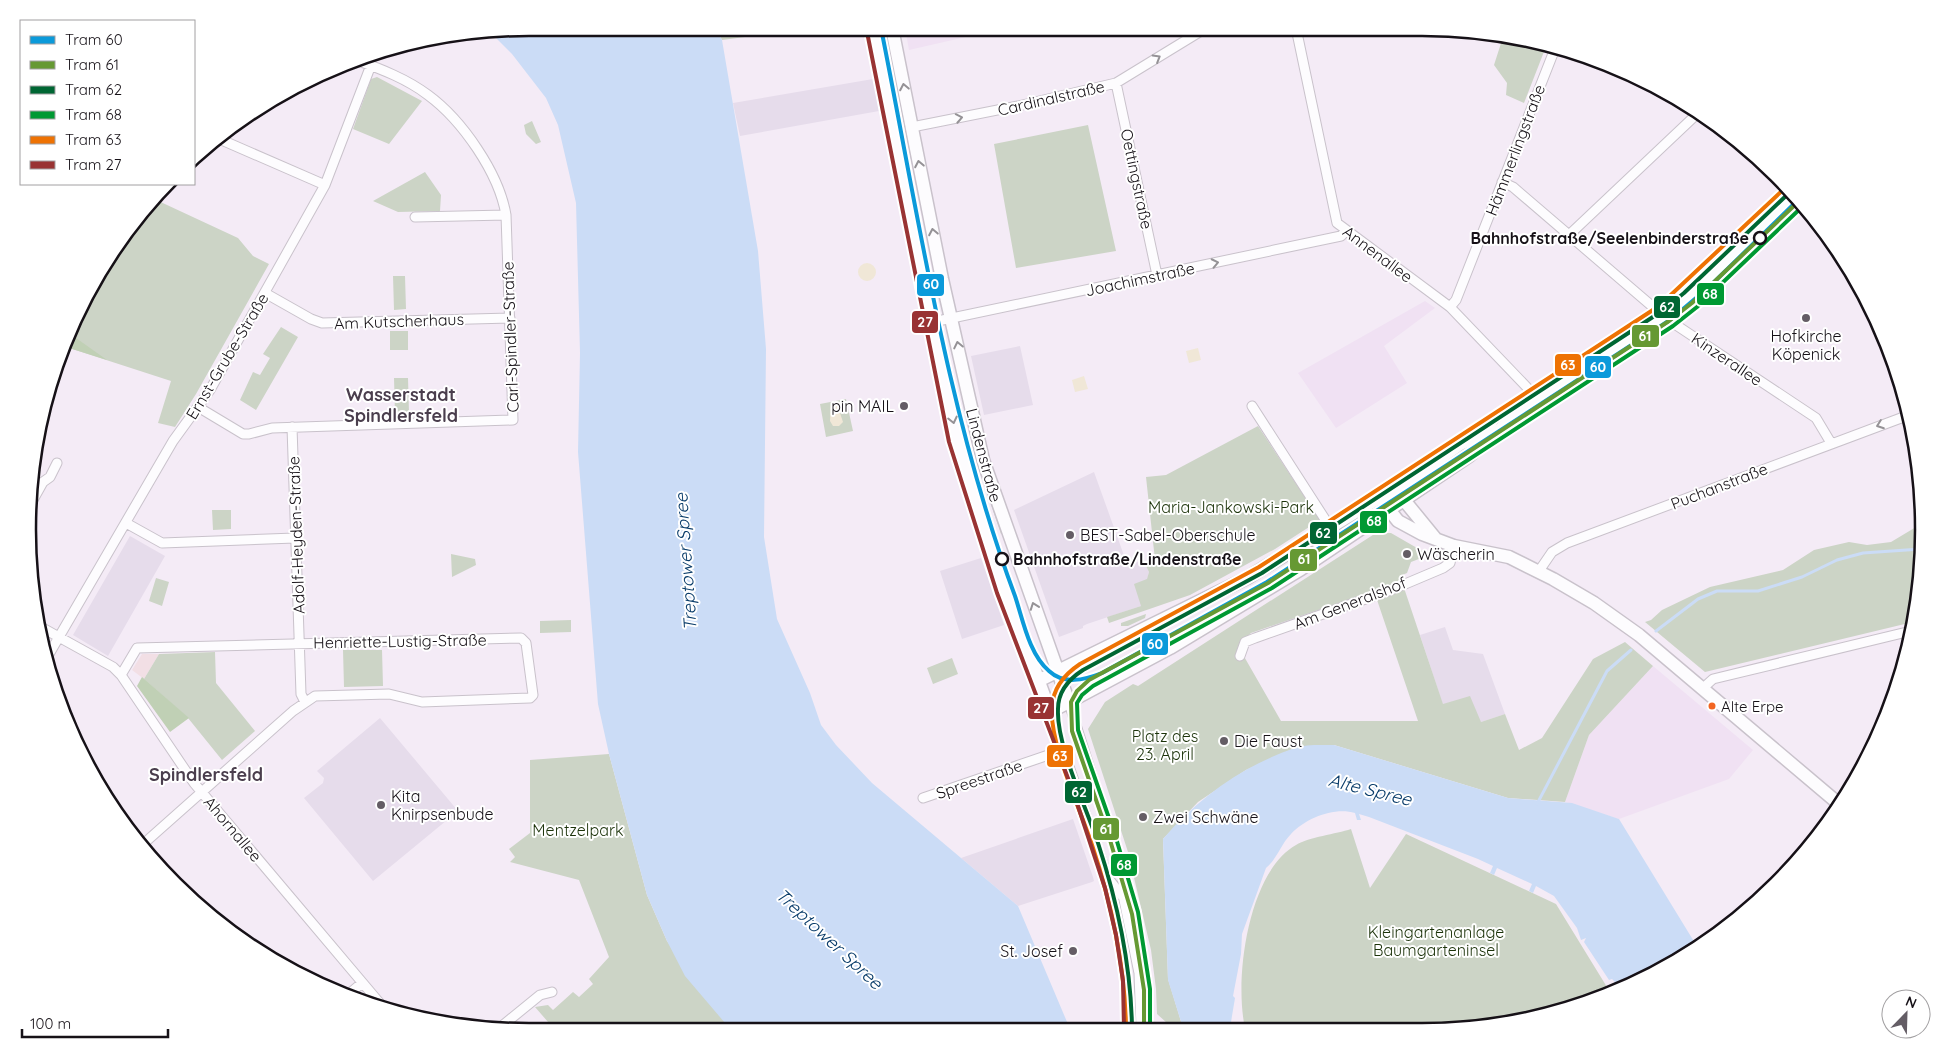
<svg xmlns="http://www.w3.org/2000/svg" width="1951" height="1059" viewBox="0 0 1951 1059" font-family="Quicksand,sans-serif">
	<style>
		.built { fill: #f0e1f3 }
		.industrial { fill: #f2dfe5 }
		.education { fill: #e6dceb }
		.green { fill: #ccd4c6; fill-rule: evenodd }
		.forest { fill: #c0d0b5 }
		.sand { fill: #f0e7d7 }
		.water { fill: #cbdcf6 }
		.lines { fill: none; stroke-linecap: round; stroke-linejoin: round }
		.stream { stroke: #cbdcf6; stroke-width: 3 }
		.street-casing { stroke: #c9c2cb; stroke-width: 11 }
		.secondary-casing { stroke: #c9c2cb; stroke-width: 15 }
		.street { stroke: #fdfcfe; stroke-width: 9 }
		.secondary { stroke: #fdfcfe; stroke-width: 12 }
		.tram-1-casing { stroke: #fff; stroke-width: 8 }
		.tram-2-casing { stroke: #fff; stroke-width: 8 }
		.tram-3-casing { stroke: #fff; stroke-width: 8 }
		.tram-4-casing { stroke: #fff; stroke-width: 8 }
		.tram-5-casing { stroke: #fff; stroke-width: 8 }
		.tram-6-casing { stroke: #fff; stroke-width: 8 }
		.tram-1 { stroke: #0b9ada; stroke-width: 4 }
		.tram-2 { stroke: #693; stroke-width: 4 }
		.tram-3 { stroke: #063; stroke-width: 4 }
		.tram-4 { stroke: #093; stroke-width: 4 }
		.tram-5 { stroke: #ee7203; stroke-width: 4 }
		.tram-6 { stroke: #933; stroke-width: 4 }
		.oneway { stroke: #959296 }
		.stop-dot { fill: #fff; stroke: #161117; stroke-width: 2.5 }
		.poi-dot { fill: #645d65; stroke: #fff; stroke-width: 2 }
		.bus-dot { fill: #f26522; stroke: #fff; stroke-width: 2 }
		.labels { text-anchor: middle; stroke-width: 4; stroke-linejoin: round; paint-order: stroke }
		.bus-label { font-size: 15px; fill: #161117; stroke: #fff; text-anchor: start }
		.street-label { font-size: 16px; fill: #161117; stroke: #fff }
		.stop-label { font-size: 16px; font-weight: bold; fill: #161117; stroke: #fff; text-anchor: end }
		.poi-label { font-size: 16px; fill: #161117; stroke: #fff; text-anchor: start }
		.park-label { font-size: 16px; fill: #1c330a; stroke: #fff }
		.neighbourhood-label { font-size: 18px; font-weight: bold; fill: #4a3e4d; stroke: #fff }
		.water-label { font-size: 18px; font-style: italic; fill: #093c6a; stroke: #fff }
		.rim { fill: none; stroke: #161117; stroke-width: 2.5 }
		.line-badge { stroke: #fff; stroke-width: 2 }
		.badge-label { font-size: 14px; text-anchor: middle; font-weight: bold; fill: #fff }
	</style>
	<rect width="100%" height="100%" fill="#f4ebf6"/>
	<path class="built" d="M905 28H1005L909 50Z
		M1425 301 1435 308 1384 346 1407 383 1336 428 1298 373Z
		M1653 666 1753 750 1729 779 1619 819 1565 802 1589 735Z"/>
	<path class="industrial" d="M142 654H159L144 679 132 670Z"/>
	<path class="education" d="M873 79 879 111 740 136 733 103Z
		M1020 346 1033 405 984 415 971 356Z
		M1094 472 1126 561 1131 560 1133 564 1140 561 1145 564 1149 572 1141 606 1087 624 1083 626V628L1059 637 1014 510Z
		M130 536 165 556 108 656 73 635Z
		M981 558 1004 625 962 639 940 571Z
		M1445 627 1453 650 1483 654 1505 714 1481 722 1443 705 1420 635Z
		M380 718 458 811 373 881 304 798 323 783 324 778 317 771Z
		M1073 819 1093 877 1094 881 1092 882 1018 906 961 858Z"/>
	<path class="green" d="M716 28H813L722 40Z
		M1503 37 1547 44 1524 103 1506 95 1507 83 1494 65Z
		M377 77 422 101 389 144 353 129 371 79Z
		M532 121 541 142 536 144 526 134 524 125Z
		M1088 125 1116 251 1016 268 994 144Z
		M425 172 441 195 440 211 398 212 373 201Z
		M152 198 238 238 253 256 269 264 196 394 175 427 158 423 171 381 63 346 112 251Z
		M393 276H405L406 309 394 310Z
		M281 327 298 337 256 410 240 400 253 372 260 375 270 358 263 354Z
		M390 331H408V350H390Z
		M953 353 1003 533 1001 534 977 463Z
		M394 378H408L409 413 395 414Z
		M846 399 853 431 826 437 820 404Z
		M1258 426 1320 520 1275 549 1190 595 1109 623 1107 617 1141 606 1134 584 1147 579 1149 572 1145 564 1155 560 1146 477 1166 475Z
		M212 510H231V529L213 530Z
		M1921 524 1919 595 1913 622 1705 672 1645 622 1651 620 1662 610 1710 587 1783 570 1814 550 1849 542 1867 545 1891 542Z
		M1376 533H1391L1424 552V557L1411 562 1407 573 1400 576 1443 704 1470 696 1481 722 1505 714 1519 750 1542 738 1593 659 1625 642 1653 666 1589 735 1565 802 1508 798 1334 745 1297 747 1246 770 1198 802 1163 839 1168 979 1183 1028H1168L1167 1023 1157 1014 1156 989 1151 950 1128 852 1088 729 1105 702 1133 684 1138 686ZM1374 591 1418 721H1281L1238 646 1251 633Z
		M451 554 475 559 476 565 452 577Z
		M156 578 169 582 162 606 149 601Z
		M1255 578V580L1089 669 1087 666Z
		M1146 614 1145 618 1128 626H1121V623Z
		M571 620V632L540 633V621Z
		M343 650H382L383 686 344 687Z
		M215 652 216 683 255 731 222 760 188 718 144 679 159 654Z
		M952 658 958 674 933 684 927 668Z
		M609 754 647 895 667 941 731 1030H555L535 1007 548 1005 553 1010 573 992 579 997 593 984 589 979 609 957 579 880 510 862 515 857 509 849 530 833V760Z
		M1351 829 1370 888 1406 834 1556 904 1610 992 1583 1005 1487 1027 1245 1028C1234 979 1248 872 1296 845 1309 837 1336 834 1351 829Z"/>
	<path class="forest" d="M70 330 76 338 107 360 63 346Z
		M142 677 189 718 170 732 137 686Z"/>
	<path class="sand" d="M858 272a9 9 0 1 1 18 0a9 9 0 1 1-18 0Z
		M1198 348 1201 360 1189 363 1186 351Z
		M1084 376 1088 389 1075 392 1072 380Z
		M831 403 844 408 840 413 843 422 839 426H833L830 421Z"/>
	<path class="water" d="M530 28H716L722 40 758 251 766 349 764 537 777 619 810 693 821 725 836 745 872 783 1018 906 1070 1029 731 1030 685 976 667 941 647 895 609 754 598 704 578 452 580 353 576 203 558 125 546 98 512 54 489 31Z
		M1334 745 1508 798 1572 803 1619 819 1698 948 1615 989 1612 984 1615 982 1612 979 1609 980 1584 942 1586 938 1581 940 1577 928 1554 896 1536 886 1533 893 1529 891 1532 884 1497 868 1494 875 1490 873 1493 866 1478 859 1369 817 1359 814 1361 820H1357L1355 813C1334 807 1306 818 1291 834 1281 844 1277 859 1266 868L1242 934 1241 954 1233 996 1235 998 1230 1028H1183L1168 980 1163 839C1198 798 1244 765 1295 748 1306 744 1322 745 1334 745Z"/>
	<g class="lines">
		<path class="stream" d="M1656 631 1698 599 1717 591H1758L1802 577 1837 560 1863 553 1921 549
			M1537 804 1607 671 1631 650"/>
		<defs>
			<path id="street" d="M1296 28 1337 223 1450 307 1541 402
				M1116 83 1157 275
				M912 127 1018 106 1116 83 1206 28
				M217 138 325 185
				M1502 182 1513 187 1667 319 1816 418 1831 443
				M415 217 506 215
				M1569 235 1698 113
				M265 293 311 319 322 323 510 318
				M1450 307 1456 300 1556 46
				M933 322 1341 236 1346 231
				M1252 406 1330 527
				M198 407 243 434H249L272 428 513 420 506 215C499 173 462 120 428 95 407 79 381 69 356 60
				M292 427 301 694 305 702
				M29 507 43 482 50 477 57 463
				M126 523 162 543 295 538
				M1539 571 1552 552 1567 543 1909 415
				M39 626 113 667 121 675 194 783 383 1007
				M1240 656 1245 642 1255 638 1391 590 1443 568 1450 563 1454 546
				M45 661 173 441 210 390 325 185 371 65
				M121 675 137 648 521 638 526 643 533 695 530 698 422 702 389 694 315 696 293 711 141 846
				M1702 689 1713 679 1911 631
				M1069 703 1123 872 1124 900 1139 973 1141 1028
				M1050 712 1108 878 1122 896
				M923 798 1063 750
				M349 994 362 983
				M497 1030 540 995 552 992"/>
			<path id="secondary" d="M874 28 959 450 979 516 1050 712 1170 648 1301 569 1469 456 1505 425 1679 310 1796 198
				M892 28 942 279 983 460 1069 703
				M1399 494 1435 538
				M1379 497 1398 521 1422 534 1454 546 1509 557 1553 579 1594 603 1639 635 1839 804
				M1038 681 1247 578 1413 477 1460 444 1493 429"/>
		</defs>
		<use href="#street" class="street-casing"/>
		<use href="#secondary" class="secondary-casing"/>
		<use href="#street" class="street"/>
		<use href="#secondary" class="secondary"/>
		<defs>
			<path id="tram-1" d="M881 28C919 218 947 414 1015 596 1023 620 1029 654 1049 671 1064 685 1084 680 1102 673L1267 582 1670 320 1709 287 1798 200"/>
			<path id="tram-2" d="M1144 1028V990L1132 914 1110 840 1072 731 1071 702 1077 691 1089 680 1268 583 1669 321 1692 303 1798 202"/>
			<path id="tram-3" d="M1132 1028C1131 964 1118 904 1098 843 1086 807 1056 744 1058 709 1058 691 1069 679 1083 670L1262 573 1662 311 1684 293 1790 192"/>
			<path id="tram-4" d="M1150 1028V989L1138 912 1116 838 1078 730 1077 703 1082 695 1093 686 1272 588 1673 326 1697 307 1803 206"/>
			<path id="tram-5" d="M1126 1028C1125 965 1112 905 1092 845 1080 808 1049 743 1052 707 1053 687 1065 674 1080 664L1259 567 1659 306 1785 188"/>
			<path id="tram-6" d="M867 32 949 442 997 593 1074 794 1105 888 1116 935 1123 981 1124 1028"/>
		</defs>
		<use href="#tram-1" class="tram-1-casing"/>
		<use href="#tram-2" class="tram-2-casing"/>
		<use href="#tram-3" class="tram-3-casing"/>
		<use href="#tram-4" class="tram-4-casing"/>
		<use href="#tram-5" class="tram-5-casing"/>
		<use href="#tram-6" class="tram-6-casing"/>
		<use href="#tram-1" class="tram-1"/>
		<use href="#tram-2" class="tram-2"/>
		<use href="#tram-3" class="tram-3"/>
		<use href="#tram-4" class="tram-4"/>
		<use href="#tram-5" class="tram-5"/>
		<use href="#tram-6" class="tram-6"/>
	</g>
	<defs><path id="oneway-chevron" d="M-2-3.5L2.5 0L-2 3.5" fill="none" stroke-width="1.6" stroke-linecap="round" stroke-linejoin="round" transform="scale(1.25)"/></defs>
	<g class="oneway">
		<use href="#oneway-chevron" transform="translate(1157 58) rotate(-31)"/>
		<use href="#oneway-chevron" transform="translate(904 87) rotate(-101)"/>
		<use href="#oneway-chevron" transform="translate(959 118) rotate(-11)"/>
		<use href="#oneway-chevron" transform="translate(919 164) rotate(-101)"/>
		<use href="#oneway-chevron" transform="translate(933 232) rotate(-101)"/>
		<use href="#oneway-chevron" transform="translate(1215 263) rotate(-12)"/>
		<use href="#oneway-chevron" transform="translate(958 345) rotate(-102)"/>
		<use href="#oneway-chevron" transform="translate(953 420) rotate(77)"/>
		<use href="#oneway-chevron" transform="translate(1880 425) rotate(160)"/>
		<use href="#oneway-chevron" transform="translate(1034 606) rotate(-110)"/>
	</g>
	<g class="stop-dot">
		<circle cx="1760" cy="238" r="6"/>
		<circle cx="1002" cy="559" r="6"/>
	</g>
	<g class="poi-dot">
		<circle cx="1806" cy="318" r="5"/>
		<circle cx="904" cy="406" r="5"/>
		<circle cx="1070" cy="535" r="5"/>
		<circle cx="1407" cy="554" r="5"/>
		<circle cx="1224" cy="741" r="5"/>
		<circle cx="381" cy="805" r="5"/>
		<circle cx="1143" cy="817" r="5"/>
		<circle cx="1073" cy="951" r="5"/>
	</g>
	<circle class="bus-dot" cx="1712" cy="706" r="4.5"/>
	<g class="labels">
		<g class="bus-label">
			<text x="1721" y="712">Alte Erpe</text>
		</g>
		<g class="street-label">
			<text transform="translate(1051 98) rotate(-13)" y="6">Cardinalstraße</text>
			<text transform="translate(1515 150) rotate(-69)" y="6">Hämmerlingstraße</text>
			<text transform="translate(1137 179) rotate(78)" y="6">Oettingstraße</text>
			<text transform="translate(1378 254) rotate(37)" y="6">Annenallee</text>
			<text transform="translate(1140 279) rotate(-12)" y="6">Joachimstraße</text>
			<text transform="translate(399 321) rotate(-2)" y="6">Am Kutscherhaus</text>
			<text transform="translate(510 337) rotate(-92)" y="6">Carl-Spindler-Straße</text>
			<text transform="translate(227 356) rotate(-59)" y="6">Ernst-Grube-Straße</text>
			<text transform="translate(1727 359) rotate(34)" y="6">Kinzerallee</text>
			<text transform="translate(984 455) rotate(75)" y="6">Lindenstraße</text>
			<text transform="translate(1719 486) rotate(-21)" y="6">Puchanstraße</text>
			<text transform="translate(296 535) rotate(-92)" y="6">Adolf-Heyden-Straße</text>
			<text transform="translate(1350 603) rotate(-21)" y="6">Am Generalshof</text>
			<text transform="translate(400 641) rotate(-1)" y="6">Henriette-Lustig-Straße</text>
			<text transform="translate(979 779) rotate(-19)" y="6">Spreestraße</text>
			<text transform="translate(233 829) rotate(50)" y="6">Ahornallee</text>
		</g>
		<g class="stop-label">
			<text x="1749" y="244">Bahnhofstraße/Seelenbinderstraße</text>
			<text x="1013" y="565" text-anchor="start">Bahnhofstraße/Lindenstraße</text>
		</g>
		<g class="poi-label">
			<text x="1806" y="342" text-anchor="middle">Hofkirche<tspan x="1806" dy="18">Köpenick</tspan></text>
			<text x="894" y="412" text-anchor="end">pin MAIL</text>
			<text x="1080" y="541">BEST-Sabel-Oberschule</text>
			<text x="1417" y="560">Wäscherin</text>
			<text x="1234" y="747">Die Faust</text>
			<text x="391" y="802">Kita<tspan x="391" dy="18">Knirpsenbude</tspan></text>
			<text x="1153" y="823">Zwei Schwäne</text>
			<text x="1063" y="957" text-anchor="end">St. Josef</text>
		</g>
		<g class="park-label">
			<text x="1231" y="513">Maria-Jankowski-Park</text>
			<text x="1165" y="742">Platz des<tspan x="1165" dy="18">23. April</tspan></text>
			<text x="578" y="836">Mentzelpark</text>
			<text x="1436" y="938">Kleingartenanlage<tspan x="1436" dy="18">Baumgarteninsel</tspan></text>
		</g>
		<g class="neighbourhood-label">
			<text x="401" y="401">Wasserstadt<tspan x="401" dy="21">Spindlersfeld</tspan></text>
			<text x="206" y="781">Spindlersfeld</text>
		</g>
		<g class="water-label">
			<text transform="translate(686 562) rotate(-94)" y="6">Treptower Spree</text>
			<text transform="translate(1370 790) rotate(14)" y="6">Alte Spree</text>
			<text transform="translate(829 939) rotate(43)" y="6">Treptower Spree</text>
		</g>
	</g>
	<path d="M0 0H1951V1059H0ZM529 36H1422A493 493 0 0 1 1915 529V530A493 493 0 0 1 1422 1023H529A493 493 0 0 1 36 530V529A493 493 0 0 1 529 36Z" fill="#fff" fill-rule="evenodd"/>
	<path class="rim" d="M529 36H1422A493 493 0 0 1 1915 529V530A493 493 0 0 1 1422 1023H529A493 493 0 0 1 36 530V529A493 493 0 0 1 529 36Z"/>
	<g class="line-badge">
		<rect x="916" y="273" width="29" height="24" rx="5" fill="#0b9ada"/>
		<rect x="1696" y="282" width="29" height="24" rx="5" fill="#093"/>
		<rect x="1653" y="295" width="28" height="24" rx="5" fill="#063"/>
		<rect x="911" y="310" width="28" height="24" rx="5" fill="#933"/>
		<rect x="1631" y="324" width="29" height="24" rx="5" fill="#693"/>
		<rect x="1554" y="353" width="28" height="24" rx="5" fill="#ee7203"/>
		<rect x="1584" y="355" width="28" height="24" rx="5" fill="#0b9ada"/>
		<rect x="1359" y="510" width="29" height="24" rx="5" fill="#093"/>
		<rect x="1309" y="521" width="29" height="24" rx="5" fill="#063"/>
		<rect x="1289" y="548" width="29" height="24" rx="5" fill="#693"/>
		<rect x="1141" y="632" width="28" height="24" rx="5" fill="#0b9ada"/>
		<rect x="1027" y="696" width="28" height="24" rx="5" fill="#933"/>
		<rect x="1046" y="744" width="28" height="24" rx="5" fill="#ee7203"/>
		<rect x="1064" y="780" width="29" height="24" rx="5" fill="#063"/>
		<rect x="1092" y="817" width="28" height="24" rx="5" fill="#693"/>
		<rect x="1110" y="853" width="28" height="24" rx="5" fill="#093"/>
	</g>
	<g class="badge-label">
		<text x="931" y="289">60</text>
		<text x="1710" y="299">68</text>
		<text x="1667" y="312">62</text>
		<text x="925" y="327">27</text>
		<text x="1645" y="341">61</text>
		<text x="1568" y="370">63</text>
		<text x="1598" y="372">60</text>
		<text x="1374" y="526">68</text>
		<text x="1323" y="538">62</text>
		<text x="1304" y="564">61</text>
		<text x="1155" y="649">60</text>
		<text x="1041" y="713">27</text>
		<text x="1060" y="761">63</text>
		<text x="1079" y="797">62</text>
		<text x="1106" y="834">61</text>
		<text x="1124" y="870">68</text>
	</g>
	<rect x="20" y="20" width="175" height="165" fill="#ffffff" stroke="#a2a0a2"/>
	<rect x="30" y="36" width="25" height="8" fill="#0b9ada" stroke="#a2a0a2"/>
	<text x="65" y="45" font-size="15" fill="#161117">Tram 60</text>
	<rect x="30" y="61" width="25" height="8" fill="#669933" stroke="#a2a0a2"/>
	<text x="65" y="70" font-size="15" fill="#161117">Tram 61</text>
	<rect x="30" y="86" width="25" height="8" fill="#006633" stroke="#a2a0a2"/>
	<text x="65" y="95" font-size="15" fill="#161117">Tram 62</text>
	<rect x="30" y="111" width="25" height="8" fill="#009933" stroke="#a2a0a2"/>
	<text x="65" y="120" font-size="15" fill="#161117">Tram 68</text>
	<rect x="30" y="136" width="25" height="8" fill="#ee7203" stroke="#a2a0a2"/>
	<text x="65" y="145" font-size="15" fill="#161117">Tram 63</text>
	<rect x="30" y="161" width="25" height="8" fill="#993333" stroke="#a2a0a2"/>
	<text x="65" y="170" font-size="15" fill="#161117">Tram 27</text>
	<g transform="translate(1906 1014) rotate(23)"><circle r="24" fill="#ffffff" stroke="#a2a0a2"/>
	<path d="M0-4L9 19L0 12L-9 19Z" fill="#645d65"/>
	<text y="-8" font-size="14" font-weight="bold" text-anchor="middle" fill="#161117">N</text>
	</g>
	<path d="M22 1029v8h146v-8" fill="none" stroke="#161117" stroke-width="2.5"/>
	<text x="30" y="1029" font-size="15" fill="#161117" stroke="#ffffff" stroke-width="4" paint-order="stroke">100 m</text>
</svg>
